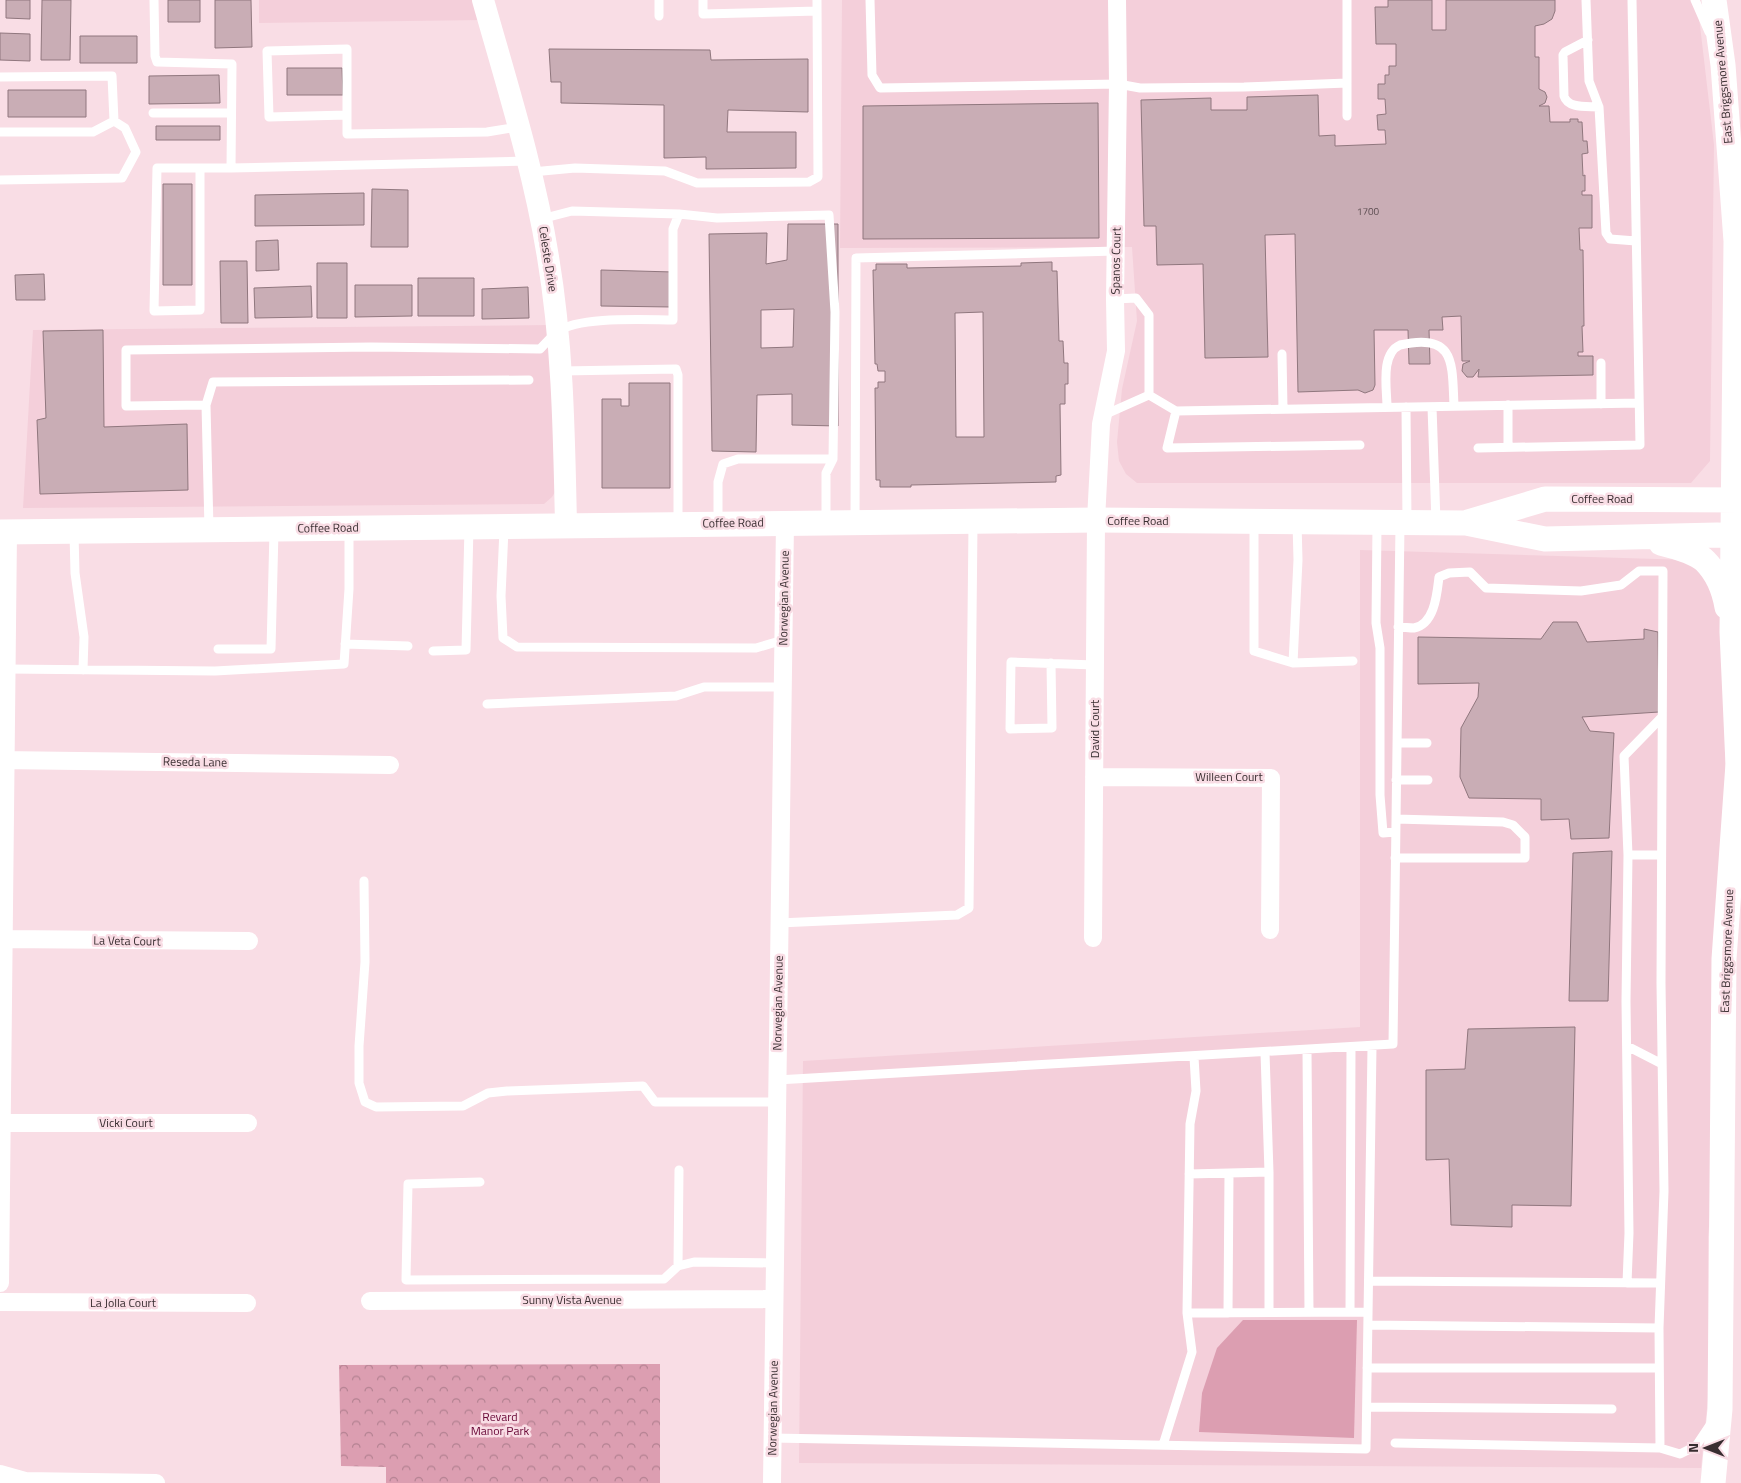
<svg xmlns="http://www.w3.org/2000/svg" width="1741" height="1483" viewBox="0 0 1741 1483" font-family="'Titillium Web',sans-serif">
	<style>
		.built { fill: #f4cfda }
		.green { fill: #dc9eb1 }
		.park { fill: url(#park-crowns) }
		.building { fill: #c9adb5; stroke: #90777e; fill-rule: evenodd }
		.lines { fill: none; stroke-linecap: round; stroke-linejoin: round }
		.service { stroke: #fff; stroke-width: 9 }
		.minor { stroke: #fff; stroke-width: 18 }
		.tertiary { stroke: #fff; stroke-width: 22 }
		.secondary { stroke: #fff; stroke-width: 25 }
		.labels { text-anchor: middle; stroke-width: 5; stroke-linejoin: round; paint-order: stroke }
		.number-label { font-size: 10px; fill: #5d4e52 }
		.street-label { font-size: 12px; fill: #392e31; stroke: #f9dde5 }
		.park-label { font-size: 12px; fill: #680736; stroke: #f9dde5 }
	</style>
	<defs>
		<pattern id="park-crowns" width="20" height="18" patternUnits="userSpaceOnUse" patternTransform="scale(1.25)"><rect width="20" height="18" fill="#dc9eb1"/><path d="M2 6a3 3 0 1 1 6 0M12 15a3 3 0 1 1 6 0" fill="none" stroke="#b38191"/></pattern>
	</defs>
	<rect width="100%" height="100%" fill="#f9dde5"/>
	<path class="built" d="M259 0H477L482 20 259 23Z
		M842 0H1697L1714 145 1710 461 1691 483H1137L1126 474 1119 461 1117 442 1122 389 1137 321 1132 247 840 248Z
		M550 325 555 492 552 497 544 504 23 508 33 330Z
		M1360 550 1690 560 1722 591 1727 864 1713 1184 1708 1237 1709 1388 1701 1468 799 1463 803 1061 1360 1027Z"/>
	<path class="green" d="M1243 1320H1357L1354 1438 1199 1432 1202 1393 1217 1348Z"/>
	<path class="park" d="M660 1364V1483H386V1467L341 1466 339 1365Z"/>
	<path class="building" d="M6 0H30V19L6 18Z
		M42 0H71L70 60H41Z
		M168 0H200V22H168Z
		M215 0H251L252 47 215 48Z
		M1388 0H1432V30H1446V0H1555V11L1552 19 1544 24 1535 26V57H1539V89L1545 92 1547 97 1545 103 1539 106H1549L1550 122H1570V119H1578V122H1582L1583 141H1587L1588 153 1582 154 1583 176 1585 175V191H1582V195H1592V228H1579L1580 250H1583L1584 326H1582L1583 352H1578V356H1593V375L1478 377 1479 369 1473 377H1467L1462 371 1463 364 1470 361H1462L1461 316 1442 317 1443 330H1429L1430 364H1409L1408 330H1374L1375 385 1373 390 1365 393 1358 390 1298 392 1295 234 1265 235 1268 357 1205 358 1203 264 1157 265 1156 226H1144L1141 100 1211 98V110H1247V97L1318 95 1319 136 1335 135V146L1386 144 1385 130H1378L1377 115 1386 114 1385 99H1378V84H1385V75H1389V66H1396V44H1376L1375 7H1388Z
		M0 33 30 34V61L0 60Z
		M80 36H137V63H80Z
		M549 49 710 50 711 60 808 59V112L728 110 727 132H796V168L706 169V157L664 158V105L561 103V82H551Z
		M287 68H342L343 95H287Z
		M219 75 220 103 149 104V76Z
		M8 90H86V117H8Z
		M1098 103 1099 238 863 239V106Z
		M156 126H220V140H156Z
		M163 184H192V285H163Z
		M372 189 408 190V247H371Z
		M364 193V225L255 226V195Z
		M788 224H838V426L792 425V394L757 395 756 452 712 451 709 234 767 233 766 264 787 260ZM794 309 793 347 761 348V310Z
		M278 240 279 270 256 271V241Z
		M220 261H247L248 323H221Z
		M1052 262V271H1057L1059 341H1063L1064 363H1068V384H1065V404H1060L1061 475 1056 476V482L911 485V487H880V480H876L875 388H878V382H885V371H878L877 364H875L873 270H876V264H907V268L1021 266V263ZM983 312 984 437H956L955 313Z
		M317 263H347V318H317Z
		M601 270 673 272 672 307 601 306Z
		M44 274 45 300H16L15 275Z
		M418 278H474V316H418Z
		M355 285H412V316L355 317Z
		M311 286 312 317 255 318 254 288Z
		M528 287 529 318 482 319V289Z
		M103 330 104 427 187 424 188 490 40 494 37 420 46 418 43 331Z
		M629 383H670V488H602V399H621V406H629Z
		M1553 622H1577L1587 642 1644 639V629L1658 632 1659 712 1582 717 1590 731 1614 733 1609 838 1571 839 1569 819 1541 820V799L1469 798 1460 777 1461 728 1478 697 1479 683 1418 684V637L1541 639Z
		M1612 851 1608 1001H1569L1573 853Z
		M1575 1027 1571 1206 1512 1205V1227L1451 1225 1449 1159 1426 1160V1070L1465 1069 1468 1029Z"/>
	<g class="lines">
		<path class="service" d="M154 0 155 56 157 62 232 64 231 168
			M703 0V14L817 11
			M870 0 872 75 880 88 1118 84 1140 88 1244 87 1347 83
			M1347 0V116
			M1586 0 1589 81 1599 107 1606 233 1610 239 1636 241
			M1695 0 1709 32
			M659 16V0
			M1588 40 1565 52 1563 55 1564 96C1568 109 1587 106 1599 107
			M0 77 112 76 114 121
			M153 113H231
			M347 115 269 117 267 51 347 49V134L487 132 518 127
			M0 132H93L114 121
			M200 168V310L154 311 157 168H231L527 161
			M532 172 575 168 665 171 697 183 809 182 818 177 817 0
			M0 180 122 178 136 152 125 128 114 121
			M541 219 572 211 679 214 717 218 829 215 835 312 833 459
			M1115 299 1136 298 1149 315V395
			M1282 354 1283 409
			M1601 363V404
			M562 371 676 369 678 375V523
			M1149 395 1176 411 1639 403
			M206 405 213 382 529 380
			M1508 405V447
			M1387 407C1387 389 1380 354 1400 345 1456 332 1452 364 1454 406
			M1406 407 1407 522
			M1432 407 1436 522
			M1176 411 1167 448 1360 445
			M1104 415 1149 395
			M1478 448 1640 445 1632 0
			M855 522 856 258 1116 251
			M1254 522V651L1293 663 1353 661
			M718 523V482L723 464 738 459H833L826 473V522
			M1377 525 1376 623 1380 648V795L1383 833 1395 832
			M209 529 206 405 126 406V350L371 347 540 349C546 343 551 337 557 332 579 316 645 320 673 320V229L679 214
			M504 529 501 596 503 638 517 647 756 648 783 640
			M74 533 75 573 84 637 83 670
			M1398 627C1403 627 1409 628 1414 628 1435 624 1437 593 1439 577L1449 573 1470 572 1486 588 1581 591 1621 585 1639 571H1663L1661 983 1664 1191 1659 1328 1660 1448
			M345 644 408 646
			M218 649H271L274 531
			M433 651 466 650 469 527
			M1051 663 1052 728 1010 729 1011 662 1095 665
			M1293 663 1298 560 1297 522
			M7 669 215 671 344 664 349 589V529
			M487 704 676 696 704 687H783
			M1397 743H1427
			M1396 780H1428
			M1628 855H1661
			M1395 858H1525V837L1513 825 1503 822 1396 819
			M364 881 365 962 359 1046V1083L365 1102 376 1107 463 1106 488 1093 507 1091 643 1086 655 1102H777
			M779 923 957 915 969 908 973 524
			M1627 1046 1662 1064
			M1307 1050 1309 1312
			M1265 1053 1269 1172V1312
			M777 1080 1393 1044 1400 525
			M1189 1174 1269 1172
			M480 1182 408 1184 406 1280 664 1279 678 1266 694 1262 774 1263
			M678 1266 679 1170
			M1369 1281 1660 1283
			M1627 1283 1629 1233 1626 1001 1628 855 1624 756 1662 717
			M1350 1312 1351 1048
			M1187 1313 1368 1312
			M1228 1313 1229 1173
			M1368 1325 1659 1328
			M1367 1368H1659
			M1367 1407 1612 1409
			M772 1438 1366 1449 1372 1047
			M1395 1443 1660 1448 1680 1454 1696 1446 1712 1422
			M1163 1445 1192 1352 1187 1313 1190 1124 1196 1091 1194 1057"/>
		<path class="minor" d="M0 760 390 765
			M1094 777 1271 778 1270 930
			M1093 938 1096 520 1101 424 1116 351 1115 299 1118 84 1117 0
			M4 939 249 941
			M0 1123H248
			M0 1283 8 532
			M370 1301 774 1299
			M0 1302 247 1303
			M0 1474 25 1481 156 1483
			M772 1483 785 523"/>
		<path class="tertiary" d="M483 0C507 85 534 170 548 257 563 347 564 434 566 525"/>
		<path class="secondary" d="M1468 522 1545 499 1741 500
			M0 532 1096 520 1466 523 1545 539 1717 535 1741 536
			M1661 543C1673 546 1696 552 1705 561 1717 573 1724 590 1727 607
			M1713 1483 1720 1409 1724 959 1738 764 1732 632 1736 241 1723 65 1714 0"/>
	</g>
	<g class="labels">
		<g class="number-label">
			<text x="1368" y="215">1700</text>
		</g>
		<g class="street-label">
			<text transform="translate(1723 82) rotate(-95)" y="4">East Briggsmore Avenue</text>
			<text transform="translate(548 259) rotate(81)" y="4">Celeste Drive</text>
			<text transform="translate(1116 261) rotate(-89)" y="4">Spanos Court</text>
			<text x="1602" y="503">Coffee Road</text>
			<text x="1138" y="525">Coffee Road</text>
			<text transform="translate(733 523) rotate(-1)" y="4">Coffee Road</text>
			<text transform="translate(328 528) rotate(-1)" y="4">Coffee Road</text>
			<text transform="translate(784 598) rotate(-89)" y="4">Norwegian Avenue</text>
			<text transform="translate(1095 729) rotate(-90)" y="4">David Court</text>
			<text transform="translate(195 762) rotate(1)" y="4">Reseda Lane</text>
			<text x="1229" y="781">Willeen Court</text>
			<text transform="translate(127 941) rotate(1)" y="4">La Veta Court</text>
			<text transform="translate(1727 951) rotate(-88)" y="4">East Briggsmore Avenue</text>
			<text transform="translate(778 1003) rotate(-89)" y="4">Norwegian Avenue</text>
			<text x="126" y="1127">Vicki Court</text>
			<text x="572" y="1304">Sunny Vista Avenue</text>
			<text x="123" y="1307">La Jolla Court</text>
			<text transform="translate(773 1408) rotate(-89)" y="4">Norwegian Avenue</text>
		</g>
		<g class="park-label">
			<text x="500" y="1421">Revard<tspan x="500" dy="14">Manor Park</tspan></text>
		</g>
	</g>
	<g transform="translate(1706 1448) rotate(270)" stroke="#f9dde5" stroke-width="4" paint-order="stroke">
	<path d="M0-4L9 19L0 12L-9 19Z" fill="#392e31"/>
	<text y="-8" font-size="14" font-weight="bold" text-anchor="middle" fill="#392e31">N</text>
	</g>
</svg>
